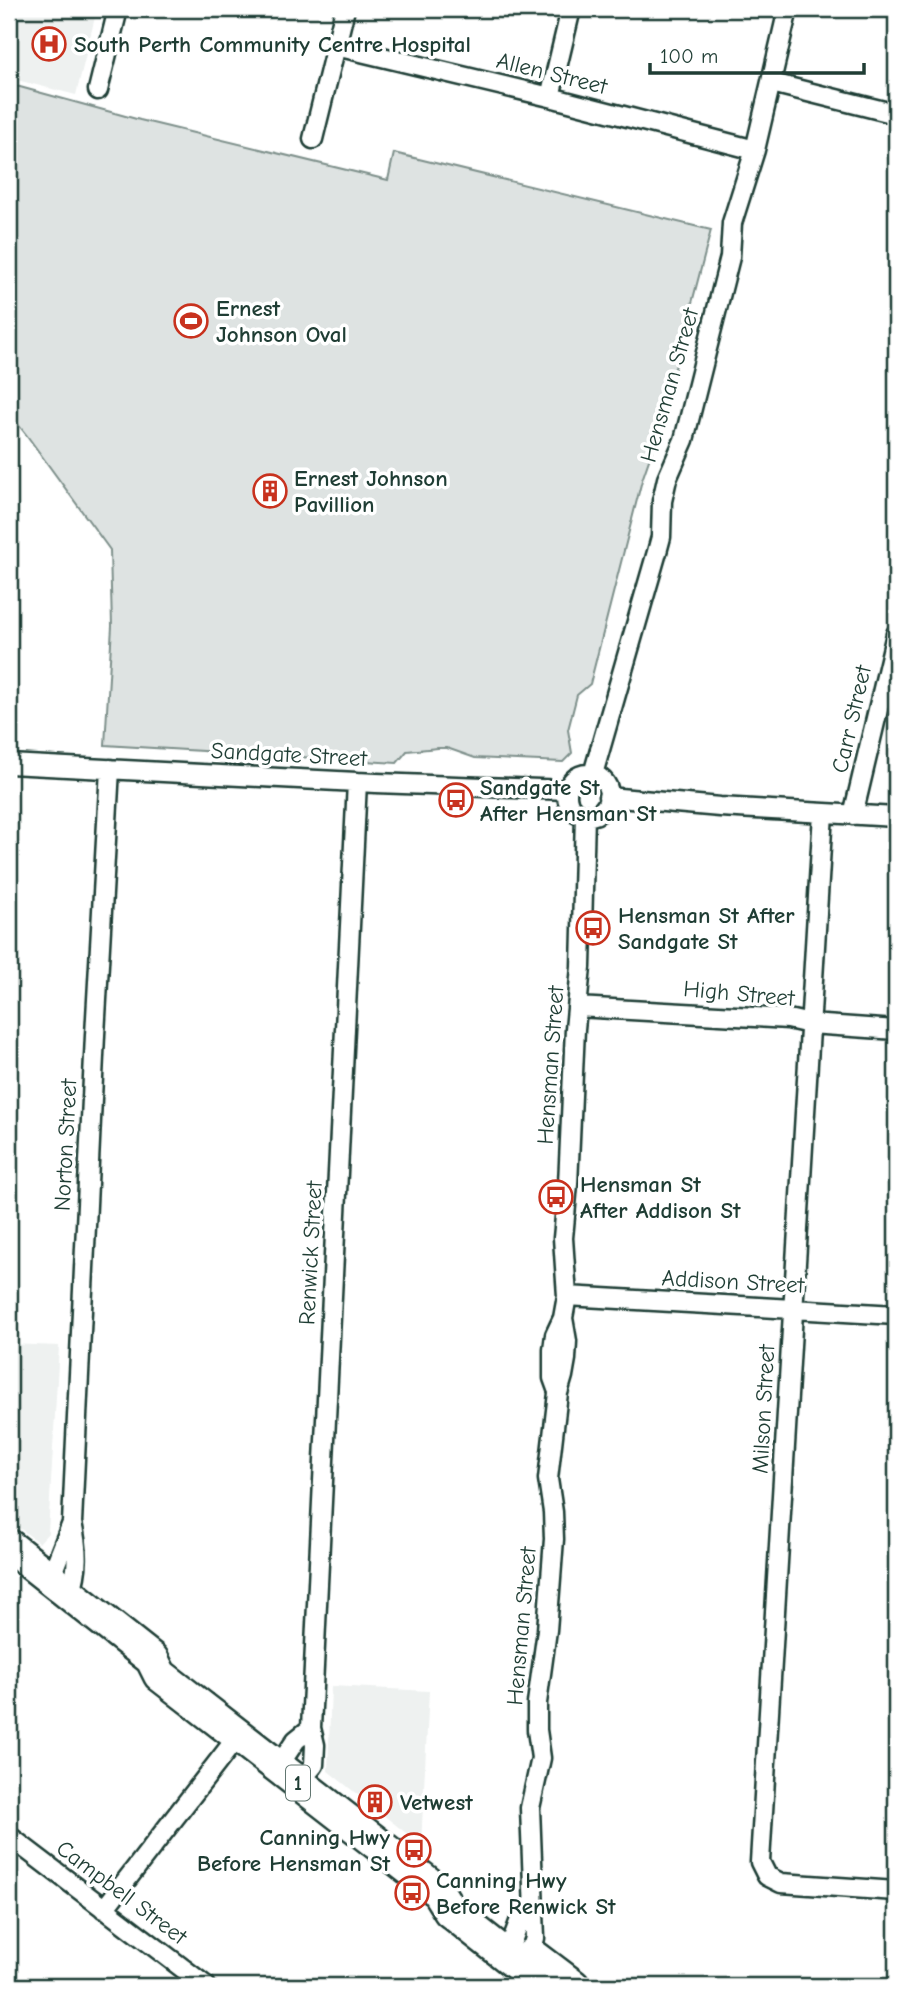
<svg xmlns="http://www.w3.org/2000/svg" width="905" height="1995" viewBox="0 0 905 1995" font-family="'Comic Neue',sans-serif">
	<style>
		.built { fill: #eef1f0 }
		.green { fill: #dee3e2; stroke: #7e908b; stroke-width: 2 }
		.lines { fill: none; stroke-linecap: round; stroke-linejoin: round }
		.street-casing { stroke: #1f3d34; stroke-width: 23 }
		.highway-casing { stroke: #1f3d34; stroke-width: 37 }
		.street { stroke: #fff; stroke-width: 18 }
		.highway { stroke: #fff; stroke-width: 32 }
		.labels { text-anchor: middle; stroke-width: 7; stroke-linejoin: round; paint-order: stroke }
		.shield { fill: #fff; stroke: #627771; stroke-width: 2 }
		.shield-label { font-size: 21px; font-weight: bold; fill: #1f3d34 }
		.poi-label { font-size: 23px; font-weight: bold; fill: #1f3d34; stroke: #fff; text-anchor: start }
		.street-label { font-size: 23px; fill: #1f3d34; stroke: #fff }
	</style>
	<rect width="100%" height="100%" fill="#fff"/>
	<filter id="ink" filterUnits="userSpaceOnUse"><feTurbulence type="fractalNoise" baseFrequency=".0143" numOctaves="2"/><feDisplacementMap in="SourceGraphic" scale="14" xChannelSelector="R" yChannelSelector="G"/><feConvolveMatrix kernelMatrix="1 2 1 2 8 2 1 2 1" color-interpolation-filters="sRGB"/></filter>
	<g filter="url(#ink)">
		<path class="built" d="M9 9H97L76 95 9 78Z
			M9 1344 59 1346 48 1533 39 1543 9 1520Z
			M331 1686 429 1691 421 1845 328 1771Z"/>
		<path class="green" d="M9 84 140 120 388 180 394 153 711 230 657 437 642 480 590 684 577 695 568 730 572 753 563 762 475 758 447 748H438L407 751 397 763 105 745 112 626 110 550 28 437 9 413Z"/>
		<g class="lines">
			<defs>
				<path id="street" d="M336 46 550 97 755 150
					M772 83 896 114
					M98 90 118 9
					M550 97 571 9
					M313 139 345 9
					M9 764 376 783 567 790
					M593 774 657 552 661 537 662 501 667 479 684 440 730 257 732 223 755 150 788 9
					M567 795a21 21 0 1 1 42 0a21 21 0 1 1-42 0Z
					M608 797 720 807 896 817
					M823 813 760 1862 767 1876 781 1883 896 1891
					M853 815 896 634
					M577 1007 788 1019 810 1024 896 1030
					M567 1296 896 1315
					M557 1389 553 1378V1350L555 1335 563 1318 567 1296 563 1238 568 1184 575 1029 581 967 585 815
					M48 1578 55 1566 72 1523
					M70 1595C79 1569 78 1549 72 1523L95 1035 110 769
					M278 1767 296 1740 311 1728
					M299 1783 314 1765 315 1745 311 1728 357 782
					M9 1836 206 1986
					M104 1909 238 1736
					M506 1957 521 1917 533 1906
					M528 1960 535 1938 530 1808 541 1758 537 1730V1703L547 1630 554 1539 553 1512 548 1479 558 1393 563 1376 566 1359 567 1341 563 1318"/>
				<path id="highway" d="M9 1546 152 1659 160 1675 437 1890 450 1911 545 1986
					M532 1955 573 1986"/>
			</defs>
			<use href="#street" class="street-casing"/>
			<use href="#highway" class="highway-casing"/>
			<use href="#street" class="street"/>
			<use href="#highway" class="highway"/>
		</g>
	</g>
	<defs>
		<symbol id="hospital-ring" viewBox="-11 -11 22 22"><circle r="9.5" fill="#fff" stroke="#c8321e" stroke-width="1.5"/><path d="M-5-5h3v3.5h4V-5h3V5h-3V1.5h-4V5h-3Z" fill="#c8321e"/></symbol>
		<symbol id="stadium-ring" viewBox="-11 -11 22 22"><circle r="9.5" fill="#fff" stroke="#c8321e" stroke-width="1.5"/><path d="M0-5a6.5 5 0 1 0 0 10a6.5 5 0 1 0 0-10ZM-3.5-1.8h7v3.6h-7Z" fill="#c8321e"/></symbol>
		<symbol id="building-ring" viewBox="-11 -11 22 22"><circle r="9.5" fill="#fff" stroke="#c8321e" stroke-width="1.5"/><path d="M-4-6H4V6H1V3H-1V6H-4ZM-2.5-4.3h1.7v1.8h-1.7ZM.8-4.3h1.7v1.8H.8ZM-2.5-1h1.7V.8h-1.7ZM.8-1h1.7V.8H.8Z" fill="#c8321e"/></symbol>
		<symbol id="bus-ring" viewBox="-11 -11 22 22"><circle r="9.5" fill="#fff" stroke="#c8321e" stroke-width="1.5"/><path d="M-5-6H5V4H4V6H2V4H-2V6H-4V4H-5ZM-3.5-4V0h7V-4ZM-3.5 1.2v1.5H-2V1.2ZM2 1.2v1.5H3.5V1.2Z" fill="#c8321e"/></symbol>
	</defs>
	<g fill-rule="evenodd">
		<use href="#hospital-ring" x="30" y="25" width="38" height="38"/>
		<use href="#stadium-ring" x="172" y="302" width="38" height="38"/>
		<use href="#building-ring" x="251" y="472" width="38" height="38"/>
		<use href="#bus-ring" x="437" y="781" width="38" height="38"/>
		<use href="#bus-ring" x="574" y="909" width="38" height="38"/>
		<use href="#bus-ring" x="537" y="1178" width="38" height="38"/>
		<use href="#building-ring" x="356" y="1783" width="38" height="38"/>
		<use href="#bus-ring" x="395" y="1831" width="38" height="38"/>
		<use href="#bus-ring" x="393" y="1874" width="38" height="38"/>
	</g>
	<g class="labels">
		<rect class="shield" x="286" y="1765.5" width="24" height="35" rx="5"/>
		<g class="shield-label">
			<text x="298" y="1790">1</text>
		</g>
		<g class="poi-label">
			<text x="74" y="52">South Perth Community Centre Hospital</text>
			<text x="216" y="316">Ernest<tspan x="216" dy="26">Johnson Oval</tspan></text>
			<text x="294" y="486">Ernest Johnson<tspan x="294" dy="26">Pavillion</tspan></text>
			<text x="480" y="795">Sandgate St<tspan x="480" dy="26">After Hensman St</tspan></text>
			<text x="618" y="923">Hensman St After<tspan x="618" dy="26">Sandgate St</tspan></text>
			<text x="580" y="1192">Hensman St<tspan x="580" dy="26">After Addison St</tspan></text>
			<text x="400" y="1810">Vetwest</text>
			<text x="390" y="1845" text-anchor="end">Canning Hwy<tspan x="390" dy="26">Before Hensman St</tspan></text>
			<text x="436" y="1888">Canning Hwy<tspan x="436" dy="26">Before Renwick St</tspan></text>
		</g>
		<g class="street-label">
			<text transform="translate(552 73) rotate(14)" y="8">Allen Street</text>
			<text transform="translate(669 385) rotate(-74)" y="8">Hensman Street</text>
			<text transform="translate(851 719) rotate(-77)" y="8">Carr Street</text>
			<text transform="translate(289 754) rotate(3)" y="8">Sandgate Street</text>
			<text transform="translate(739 993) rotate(5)" y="8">High Street</text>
			<text transform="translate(550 1065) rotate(-86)" y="8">Hensman Street</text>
			<text transform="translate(65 1145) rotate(-87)" y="8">Norton Street</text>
			<text transform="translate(310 1253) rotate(-87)" y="8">Renwick Street</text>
			<text transform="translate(733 1281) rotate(3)" y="8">Addison Street</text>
			<text transform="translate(763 1409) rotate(-87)" y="8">Milson Street</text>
			<text transform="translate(521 1626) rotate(-85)" y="8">Hensman Street</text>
			<text transform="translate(122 1892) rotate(37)" y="8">Campbell Street</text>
		</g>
	</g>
	<rect width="905" height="1995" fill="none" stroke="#fff" stroke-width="35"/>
	<rect x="18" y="18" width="870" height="1960" fill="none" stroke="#1f3d34" stroke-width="2.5" filter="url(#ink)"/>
	<path d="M650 63v10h214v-10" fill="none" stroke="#1f3d34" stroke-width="3.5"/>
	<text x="660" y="63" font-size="21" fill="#1f3d34" stroke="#ffffff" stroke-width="5" paint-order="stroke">100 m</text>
</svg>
